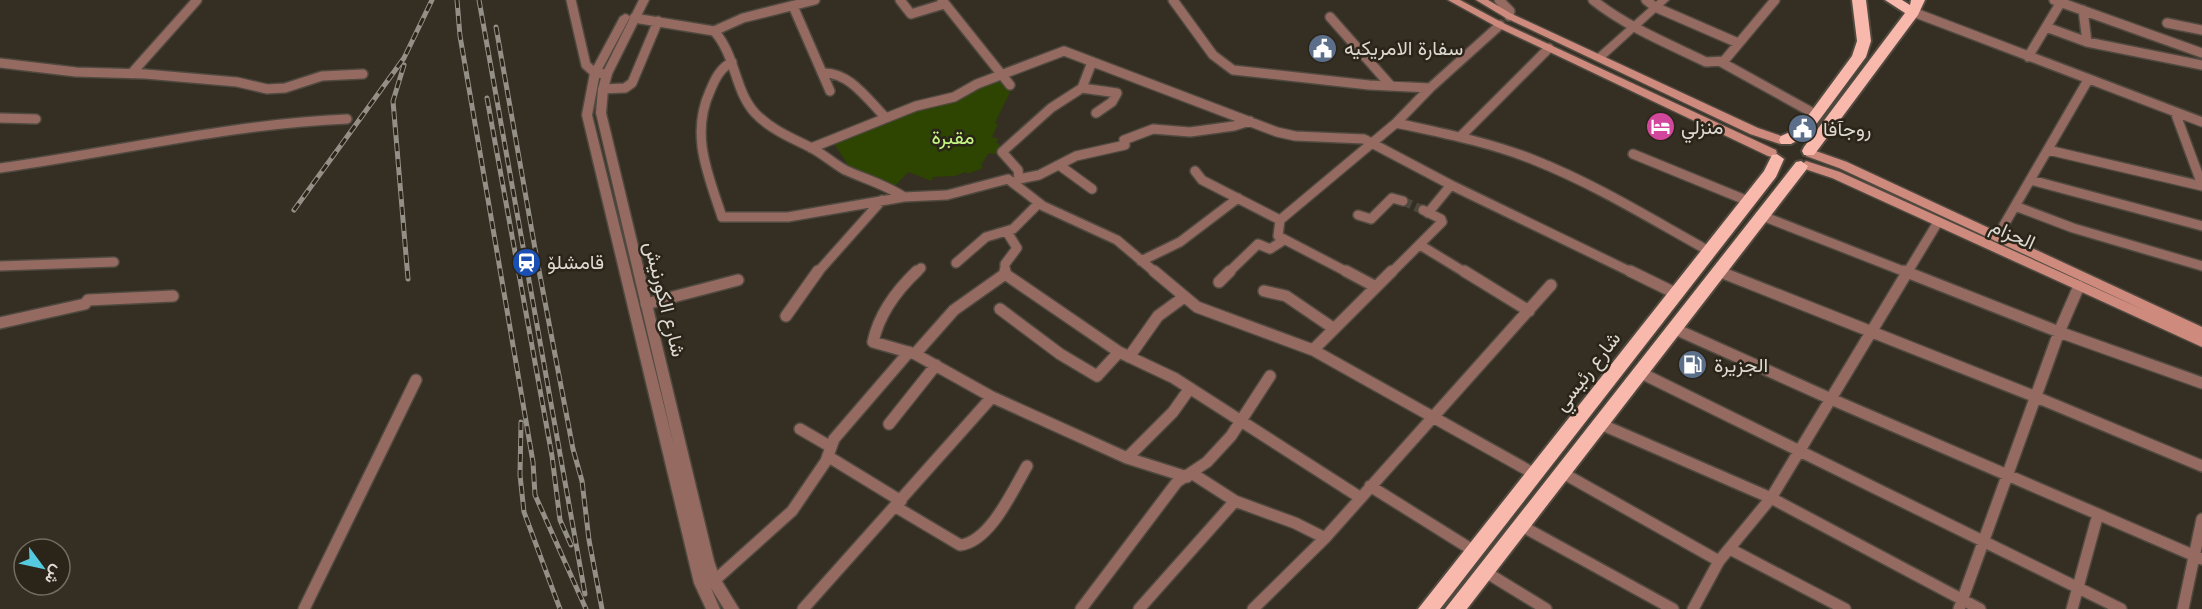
<svg xmlns="http://www.w3.org/2000/svg" width="2202" height="609" viewBox="0 0 2202 609" font-family="'Open Sans',Vazirmatn,sans-serif">
	<style>
		.green { fill: #2d4501 }
		.lines { fill: none; stroke-linecap: round; stroke-linejoin: round }
		.minor-tunnel { stroke: #4d483d; stroke-width: 9; stroke-dasharray: 9 4.5; stroke-linecap: butt }
		.minor-far1-casing { stroke: #4f493f; stroke-width: 12 }
		.minor-casing { stroke: #4f493f; stroke-width: 14 }
		.tertiary-casing { stroke: #4f493f; stroke-width: 3 }
		.secondary-casing { stroke: #4f493f; stroke-width: 3 }
		.trunk-casing { stroke: #4f493f; stroke-width: 4 }
		.minor-far1 { stroke: #946a61; stroke-width: 9 }
		.minor { stroke: #946a61; stroke-width: 11 }
		.tertiary { fill: #946a61; fill-rule: evenodd }
		.secondary { fill: #cd8a7d; fill-rule: evenodd }
		.trunk { fill: #f8b8ab; fill-rule: evenodd }
		.rail-casing { stroke: #959087; stroke-width: 5 }
		.rail { stroke: #2a2419; stroke-width: 3; stroke-dasharray: 8; stroke-linecap: butt }
		.labels { text-anchor: middle; stroke-width: 5; stroke-linejoin: round; paint-order: stroke }
		.poi-label { font-size: 20px; fill: #ddd9d2; stroke: #2a2419; text-anchor: start }
		.park-label { font-size: 20px; fill: #c3f682; stroke: #2a2419 }
		.street-label { font-size: 20px; fill: #ddd9d2; stroke: #2a2419 }
	</style>
	<rect width="100%" height="100%" fill="#342e23"/>
	<path class="green" d="M996 79 1010 92 995 123 998 124 992 137 999 139 996 142 1001 146 995 154 989 153 981 165 983 168 968 174 966 172 955 176 933 177 932 181 908 172 895 186 848 165 834 143Z"/>
	<g class="lines">
		<path class="minor-tunnel" d="M1403 201 1423 210"/>
		<defs>
			<path id="minor-far1" d="M571 0 586 65 595 73 607 74
				M900 0 911 14 944 4
				M942 0 1010 85
				M1173 0 1213 55 1233 70 1369 85 1430 88
				M1499 0 1510 11 1509 16
				M1593 0C1627 27 1667 43 1706 62L1724 61 1775 0
				M1646 0 1655 7 1738 43
				M2054 0 2202 53
				M793 6 830 91
				M2083 10 2087 42
				M1913 12 2202 122
				M1330 17 1391 86
				M634 18 714 31C736 55 734 90 755 113 770 129 791 138 810 147 823 154 833 163 845 170 865 179 886 185 904 197
				M2167 23 2202 30
				M2046 27 2087 42 2202 65
				M714 31 743 18 815 0
				M2028 57 2061 2
				M732 62C720 68 715 79 710 91 690 135 708 174 722 217H788L904 197 947 195 1008 179 1043 206 1117 240 1156 273
				M1721 62 1815 114
				M0 63 76 72 145 74 237 82 267 89 285 88 322 76 363 74
				M822 73C849 71 868 100 886 118
				M131 74 197 0
				M1082 88 1117 93 1112 102 1096 113
				M603 89 625 88 632 83 658 21
				M2175 112 2202 185
				M0 118 36 119
				M1396 123C1442 133 1489 142 1534 160 1595 184 1651 219 1709 251
				M1461 136 1549 48
				M811 148 916 106 954 97 977 84 1064 51 1277 132 1295 136 1364 139 1451 185 1633 273
				M2048 150 2202 186
				M1633 154 1748 201
				M1059 165 1092 189
				M0 168C116 152 230 124 347 119
				M1195 171 1202 180 1280 220
				M1019 179 1039 175 1076 156 1125 145 1124 140 1153 129 1190 132 1234 126 1250 121
				M2031 180 2202 226
				M1013 183 1019 179 1018 170 1002 152 1051 108 1082 88 1092 62
				M2015 206 2073 228 2202 266
				M1428 213 1451 185
				M1358 215 1371 219 1392 198 1403 201
				M1760 215 1908 273
				M1997 237 2088 80
				M1420 245 1466 273
				M1141 261 1180 242 1238 198
				M956 263 986 237 1013 229 1039 203
				M0 266 114 262
				M1717 271 1722 273
				M817 273 882 200
				M916 273 921 268
				M1005 273V264L1017 248 1007 232
				M1228 273 1258 244 1270 249 1284 240
				M1349 273 1278 236 1280 220 1396 123 1430 88 1500 25
				M1391 273 1442 222 1441 219 1423 210
				M1907 273 1938 222"/>
			<path id="minor" d="M917 271C897 290 879 314 873 342L915 354 992 397 1127 458 1187 477
				M1005 271V274L1119 352 1174 378 1361 498
				M1154 271 1197 307 1313 350 1533 473
				M1346 271 1376 287
				M1464 271 1529 311
				M1630 271 1675 293
				M1718 271 2036 397 2202 466
				M1904 271 2059 332 2202 383
				M1219 282 1230 271
				M1264 291 1286 296 1333 328
				M646 304 738 280
				M1000 309 1060 354 1097 376 1119 352
				M786 316 818 271
				M0 323 85 304 88 300 173 296
				M1673 328 1831 399 2202 559
				M1313 350 1392 271
				M915 354 954 310 1005 274
				M1129 357 1158 316 1184 297
				M1639 372 2121 609
				M1598 423 1771 498 1980 609
				M889 424 936 365
				M800 429 831 447
				M829 457 901 501
				M1127 458 1173 412 1190 388
				M1561 472 1719 561
				M1193 474 1235 501 1295 523 1325 538
				M1370 486 1474 551
				M896 507 960 545C990 542 1013 490 1027 466
				M1520 525 1673 609
				M1730 549 1845 609
				M1484 571 1546 609
				M714 581 792 511 826 461 834 439 909 352
				M304 609 416 380
				M803 609 992 397
				M1081 609 1177 482 1207 462 1231 436 1270 376
				M1139 609 1235 501
				M1253 609 1325 538 1551 285
				M1693 609 1719 561 1771 498 1908 271
				M1959 609 2059 332 2079 286
				M2072 609 2098 514
				M2183 609 2202 519"/>
			<path id="tertiary" d="M639 0H649L612 74 608 89 606 113 714 561 720 578 739 609H724L711 588 720 609H706L694 583 582 115 590 73 620 17 625 14 628 15 630 17 600 73 592 115 674 446 596 113 598 89 602 74Z
				M1658 0H1669L1603 60H1595V56Z"/>
			<path id="secondary" d="M1448 0H1460L1503 23 1776 150 1777 153 1772 157 1768 156 1497 27Z
				M1476 0H1488L1512 14 1758 128 1784 137 1785 140 1780 144 1750 134 1506 18Z
				M1810 149 1847 162 2202 327V347L1832 178 1802 168 1801 165 1806 161 1840 172 2146 311 1839 168 1806 156 1805 153Z"/>
			<path id="trunk" d="M1852 0H1866L1871 41 1866 57 1809 134 1791 144H1781L1779 140 1781 136 1799 128 1852 56 1857 41Z
				M1885 0H1902L1910 5 1911 0H1925L1918 15 1814 155H1804L1802 151 1804 147 1905 13Z
				M1777 154 1784 159 1776 177 1440 609H1418L1764 171 1772 155Z
				M1801 161 1808 166 1806 170 1467 609H1445L1796 162Z"/>
		</defs>
		<use href="#minor-far1" class="minor-far1-casing"/>
		<use href="#minor" class="minor-casing"/>
		<use href="#tertiary" class="tertiary-casing"/>
		<use href="#secondary" class="secondary-casing"/>
		<use href="#trunk" class="trunk-casing"/>
		<use href="#minor-far1" class="minor-far1"/>
		<use href="#minor" class="minor"/>
		<use href="#tertiary" class="tertiary"/>
		<use href="#secondary" class="secondary"/>
		<use href="#trunk" class="trunk"/>
		<defs>
			<path id="rail" d="M457 0 460 36 533 462 535 495 586 609
				M479 0 585 594
				M496 27 537 260 573 449 582 481 589 540 602 609
				M404 65 393 101 408 279
				M487 98 552 456 560 520 571 545
				M294 210 404 58 432 0
				M521 422 520 475 524 512 560 609"/>
		</defs>
		<use href="#rail" class="rail-casing"/>
		<use href="#rail" class="rail"/>
	</g>
	<defs>
		<symbol id="civic-disc" viewBox="-11 -11 22 22"><circle r="9.5" fill="#5c6f8a" stroke="#2a2419"/><path d="M-.6-6.5H3V-4.5H.6V-3L4-1V1h2V6H-6V1h2V-1L-.6-3ZM-1.2 2.5V6h2.4V2.5Z" fill="#fff"/></symbol>
		<symbol id="hotel-disc" viewBox="-11 -11 22 22"><circle r="9.5" fill="#d1479c" stroke="#2a2419"/><path d="M-6-4.5h1.5V1H6V5H4.5V3h-9V5H-6ZM-4 0a1.8 1.8 0 1 1 3.6 0ZM.5 0V-2.5h3Q6-2.5 6 0Z" fill="#fff"/></symbol>
		<symbol id="station-disc" viewBox="-11 -11 22 22"><circle r="9.5" fill="#1a4fb4" stroke="#2a2419"/><path d="M-3-6H3Q5-6 5-4V2Q5 4 3 4L4.5 6H3L1.5 4h-3L-3 6H-4.5L-3 4Q-5 4-5 2V-4Q-5-6-3-6ZM-3.5-4v3h7v-3ZM-3.5 1v1.5H-2V1ZM2 1v1.5H3.5V1Z" fill="#fff"/></symbol>
		<symbol id="fuel-disc" viewBox="-11 -11 22 22"><circle r="9.5" fill="#5c6f8a" stroke="#2a2419"/><path d="M-5.5-6h7V0h2V4h1.3V-2.5L3-4.5l.8-.8L6-3V5H2.5V1h-1V6h-7ZM-4.2-4.7v3.2H.2V-4.7Z" fill="#fff"/></symbol>
	</defs>
	<g fill-rule="evenodd">
		<use href="#civic-disc" x="1306" y="32" width="33" height="33"/>
		<use href="#hotel-disc" x="1644" y="110" width="33" height="33"/>
		<use href="#civic-disc" x="1786" y="112" width="33" height="33"/>
		<use href="#station-disc" x="510" y="246" width="33" height="33"/>
		<use href="#fuel-disc" x="1676" y="348" width="33" height="33"/>
	</g>
	<g class="labels">
		<g class="poi-label">
			<text x="1344" y="55">سفارة الامريكيه</text>
			<text x="1681" y="134">منزلي</text>
			<text x="1823" y="136">روجآفا</text>
			<text x="547" y="269">قامشلۆ</text>
			<text x="1714" y="372">الجزيرة</text>
		</g>
		<g class="park-label">
			<text x="953" y="144">مقبرة</text>
		</g>
		<g class="street-label">
			<text transform="translate(2013 234) rotate(24)" y="7">الحزام</text>
			<text transform="translate(665 299) rotate(76)" y="7">شارع الكورنيش</text>
			<text transform="translate(1587 371) rotate(-52)" y="7">شارع رئيسي</text>
		</g>
	</g>
	<g transform="translate(42 567) rotate(123)"><circle r="28" fill="#2a2419" stroke="#726c63" stroke-width="1.5"/>
	<path d="M0-4.5L10 22L0 15L-10 22Z" fill="#55cadf"/>
	<text y="-9" font-size="16" font-weight="bold" text-anchor="middle" fill="#ddd9d2">ش</text>
	</g>
</svg>
